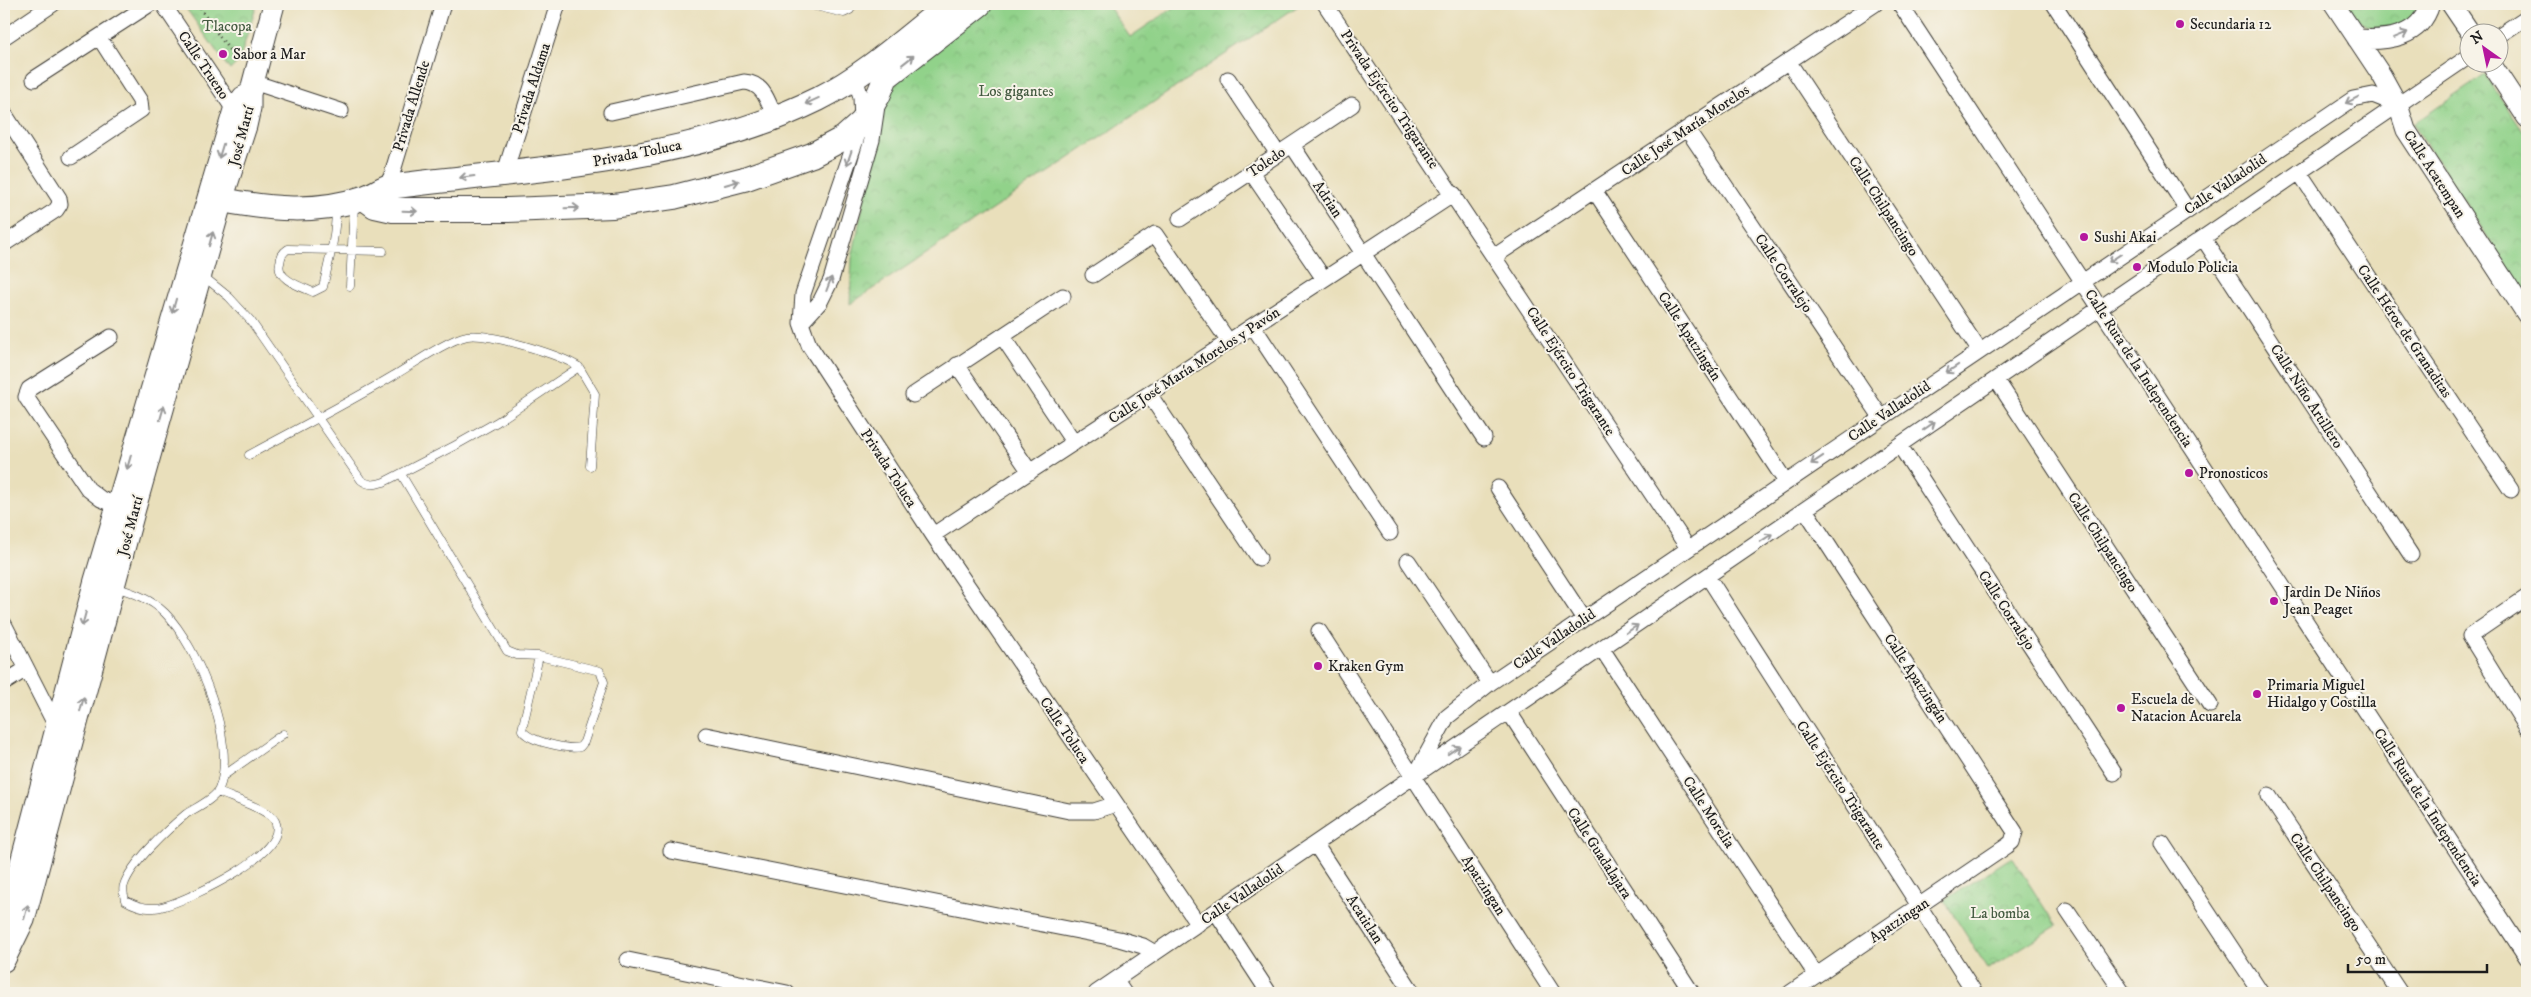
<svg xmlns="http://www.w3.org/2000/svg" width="2531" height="997" viewBox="0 0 2531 997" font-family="'IM FELL DW Pica',serif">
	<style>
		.park { fill: url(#park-crowns); stroke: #567753 }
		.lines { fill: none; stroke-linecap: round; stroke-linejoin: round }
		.service-casing { stroke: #3b3934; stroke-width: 9 }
		.minor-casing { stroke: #3b3934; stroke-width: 17 }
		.tertiary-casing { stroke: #3b3934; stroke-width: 21 }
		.secondary-casing { stroke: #3b3934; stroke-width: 23 }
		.primary-casing { stroke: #3b3934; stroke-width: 26 }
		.path { stroke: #3b3934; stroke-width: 3; stroke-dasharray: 1 4; stroke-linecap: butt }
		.service { stroke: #fff; stroke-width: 8 }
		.minor { stroke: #fff; stroke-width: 15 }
		.tertiary { stroke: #fff; stroke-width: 19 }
		.secondary { stroke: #fff; stroke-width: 21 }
		.primary { stroke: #fff; stroke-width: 24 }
		.oneway { stroke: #999 }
		.poi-dot { fill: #b5179e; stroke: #f7f3e8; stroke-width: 2 }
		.labels { text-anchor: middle; stroke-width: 4; stroke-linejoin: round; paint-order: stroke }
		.poi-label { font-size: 15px; fill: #1c1c1c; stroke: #f7f3e8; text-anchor: start }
		.park-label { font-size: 15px; fill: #455c42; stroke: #f7f3e8 }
		.street-label { font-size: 15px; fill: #1c1c1c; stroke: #f7f3e8 }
	</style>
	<defs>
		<pattern id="park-crowns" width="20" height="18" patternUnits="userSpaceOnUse" patternTransform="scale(1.25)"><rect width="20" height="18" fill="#91d28a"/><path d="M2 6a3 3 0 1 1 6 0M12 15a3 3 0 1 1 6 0" fill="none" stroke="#7cb476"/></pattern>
	</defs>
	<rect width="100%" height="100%" fill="#f7f3e8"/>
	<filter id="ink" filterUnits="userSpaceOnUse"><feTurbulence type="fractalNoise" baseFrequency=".02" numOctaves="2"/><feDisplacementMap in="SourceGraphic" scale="10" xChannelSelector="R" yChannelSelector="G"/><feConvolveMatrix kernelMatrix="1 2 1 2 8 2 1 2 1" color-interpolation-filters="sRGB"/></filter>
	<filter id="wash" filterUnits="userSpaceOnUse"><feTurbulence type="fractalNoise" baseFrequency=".0096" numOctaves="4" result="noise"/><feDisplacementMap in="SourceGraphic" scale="20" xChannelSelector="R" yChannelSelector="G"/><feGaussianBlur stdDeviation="1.12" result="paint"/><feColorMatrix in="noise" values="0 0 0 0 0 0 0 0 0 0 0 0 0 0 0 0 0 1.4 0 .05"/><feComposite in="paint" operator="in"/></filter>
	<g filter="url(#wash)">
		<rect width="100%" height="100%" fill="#e9dfbb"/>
		<path class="park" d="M183 4H257L239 61 230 70Z
			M992 4H1107L1130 37 1179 4H1301L850 304 852 258 889 80Z
			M2346 4H2418L2411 24C2378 33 2366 35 2346 4Z
			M2485 75 2527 137V297L2413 124Z
			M2012 857 2056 926 1988 969 1944 900Z"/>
	</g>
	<g filter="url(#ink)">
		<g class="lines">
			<defs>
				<path id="service" d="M807 4 844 13 850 10 853 4
					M336 208C336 236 329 261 323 287L313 292C302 287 275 279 280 263 281 256 282 253 288 249L383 251
					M203 276 229 297 251 321 361 480C369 486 374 485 384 482L456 445 497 422 579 367C561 355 487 332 467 336 447 340 412 365 393 376 346 404 297 429 249 455
					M350 286 354 205
					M579 367 595 394 590 466
					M401 474 507 651 517 655 539 656 600 671 604 682 584 742 580 747C568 750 528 741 522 730L539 656
					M115 587C134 593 151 599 165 613 198 646 238 744 219 789 215 799 195 808 186 814 168 829 131 863 124 885 122 889 124 896 125 900 137 907 150 911 165 906 189 899 291 853 275 821 269 809 231 798 218 792
					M223 776 283 734"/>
				<path id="minor" d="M163 4 239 117
					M1325 4 1688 548
					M1900 4 2527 958
					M2054 4 2187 209
					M2498 36 2527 17
					M4 37 53 4
					M1788 61 1979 350
					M855 78 861 97 862 122 803 294 801 323 809 345 933 535 1198 924
					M34 79 150 4
					M1228 79 1278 154
					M253 82 341 111
					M611 112 744 82C764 83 768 102 775 118
					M4 113 59 198 60 204 56 210 4 244
					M1687 129 1881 417
					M1292 145 1484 438
					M71 157 141 110 140 101 99 37
					M505 172 558 4
					M1251 172 1324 279
					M2299 172 2511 490
					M1594 190 1786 482
					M386 194 443 4
					M1180 219 1352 105
					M2203 238 2411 555
					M1495 256 1875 4
					M1093 275 1155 234 1229 342
					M801 323 820 302 831 280 872 140 877 106
					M1253 326 1390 533
					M1002 336 1074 443
					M111 337 29 389 26 397 88 489 101 499 126 509
					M957 365 1030 472
					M1996 379 2210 705
					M1149 394 1259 558
					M913 395 1063 296
					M1900 446 2114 773
					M1498 488 1584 619
					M933 535 1454 194
					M1408 561 1490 683
					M1708 577 1975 993
					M2527 597 2470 636 2527 728
					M4 624 59 732
					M1319 631 1553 993
					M1602 649 1816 975
					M4 683 26 669
					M1509 712 1692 993
					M706 735 1069 811H1094L1116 804
					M1416 774 1447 717 1490 683 2353 99 2373 95 2398 105
					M2269 796 2400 993
					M2162 843 2261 993
					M1316 845 1413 993
					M671 851 1119 939 1143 946 1155 953
					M2067 910 2123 993
					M1216 912 1269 993
					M628 960 787 993
					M1115 980 1124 993
					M1096 993 2468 57
					M1790 993 2007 846 2012 842 2015 832 1806 511"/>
				<path id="tertiary" d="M2334 4 2382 76 2398 105 2406 130 2527 315
					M2451 4 2470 32
					M2357 39C2387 41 2420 38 2430 4
					M2490 62 2527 118"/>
				<path id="secondary" d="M4 927 95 580 234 110 243 97 250 94
					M4 961 24 920 134 512 222 200 246 126 250 108V94L274 4"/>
				<path id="primary" d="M364 198 375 206 393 210H508L613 206 674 197 744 179 812 155 844 138 862 122 878 96 886 77 980 4
					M222 200C269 209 316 214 363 198 371 196 379 190 387 187 528 169 688 163 818 99 866 75 907 37 949 4"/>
			</defs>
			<use href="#service" class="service-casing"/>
			<use href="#minor" class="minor-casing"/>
			<use href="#tertiary" class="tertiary-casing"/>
			<use href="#secondary" class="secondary-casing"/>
			<use href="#primary" class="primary-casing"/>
			<path class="path" d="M197 4 234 57 241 59"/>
			<use href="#service" class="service"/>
			<use href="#minor" class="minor"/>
			<use href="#tertiary" class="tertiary"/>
			<use href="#secondary" class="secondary"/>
			<use href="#primary" class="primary"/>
		</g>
		<defs><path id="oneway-shaft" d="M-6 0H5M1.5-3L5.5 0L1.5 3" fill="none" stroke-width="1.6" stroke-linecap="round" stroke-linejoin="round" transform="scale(1.25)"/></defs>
		<g class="oneway">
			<use href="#oneway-shaft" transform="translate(2401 35) rotate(-23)"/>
			<use href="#oneway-shaft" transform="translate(908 60) rotate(-38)"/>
			<use href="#oneway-shaft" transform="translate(2352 100) rotate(153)"/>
			<use href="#oneway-shaft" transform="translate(812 101) rotate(156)"/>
			<use href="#oneway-shaft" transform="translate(221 151) rotate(107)"/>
			<use href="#oneway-shaft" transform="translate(849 158) rotate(109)"/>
			<use href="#oneway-shaft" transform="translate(467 177) rotate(173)"/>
			<use href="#oneway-shaft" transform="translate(732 183) rotate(-16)"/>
			<use href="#oneway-shaft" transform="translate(572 208) rotate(-2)"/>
			<use href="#oneway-shaft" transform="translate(410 211) rotate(2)"/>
			<use href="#oneway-shaft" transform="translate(211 239) rotate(-74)"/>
			<use href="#oneway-shaft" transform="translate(2115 258) rotate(146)"/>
			<use href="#oneway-shaft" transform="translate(829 284) rotate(-69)"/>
			<use href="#oneway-shaft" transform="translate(174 306) rotate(106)"/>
			<use href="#oneway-shaft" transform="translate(1952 369) rotate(146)"/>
			<use href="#oneway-shaft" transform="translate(162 413) rotate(-74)"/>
			<use href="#oneway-shaft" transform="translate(1929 426) rotate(-35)"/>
			<use href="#oneway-shaft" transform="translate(1817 460) rotate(146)"/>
			<use href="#oneway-shaft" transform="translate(129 462) rotate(106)"/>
			<use href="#oneway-shaft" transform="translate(1766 538) rotate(-34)"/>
			<use href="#oneway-shaft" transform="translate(84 619) rotate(105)"/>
			<use href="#oneway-shaft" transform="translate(1632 629) rotate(-34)"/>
			<use href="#oneway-shaft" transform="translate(82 704) rotate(-75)"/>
			<use href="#oneway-shaft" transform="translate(1454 750) rotate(-34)"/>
			<use href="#oneway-shaft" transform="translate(26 912) rotate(-75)"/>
		</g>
	</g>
	<g class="poi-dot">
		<circle cx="2180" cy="24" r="5"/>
		<circle cx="223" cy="54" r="5"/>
		<circle cx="2084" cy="237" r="5"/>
		<circle cx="2137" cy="267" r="5"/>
		<circle cx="2189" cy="473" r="5"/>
		<circle cx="2274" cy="601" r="5"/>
		<circle cx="1318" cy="666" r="5"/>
		<circle cx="2257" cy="694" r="5"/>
		<circle cx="2121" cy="708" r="5"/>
	</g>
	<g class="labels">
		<g class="poi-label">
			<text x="2190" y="29">Secundaria 12</text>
			<text x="233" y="59">Sabor a Mar</text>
			<text x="2094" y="242">Sushi Akai</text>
			<text x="2147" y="272">Modulo Policia</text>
			<text x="2199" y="478">Pronosticos</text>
			<text x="2284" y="597">Jardin De Niños<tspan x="2284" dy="17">Jean Peaget</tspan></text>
			<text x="1328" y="671">Kraken Gym</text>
			<text x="2267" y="690">Primaria Miguel<tspan x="2267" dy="17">Hidalgo y Costilla</tspan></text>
			<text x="2131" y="704">Escuela de<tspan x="2131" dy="17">Natacion Acuarela</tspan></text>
		</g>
		<g class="park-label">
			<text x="227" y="31">Tlacopa</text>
			<text x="1016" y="96">Los gigantes</text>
			<text x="2000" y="918">La bomba</text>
		</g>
		<g class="street-label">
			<text transform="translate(204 65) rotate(56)" y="5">Calle Trueno</text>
			<text transform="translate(531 88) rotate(-72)" y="5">Privada Aldama</text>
			<text transform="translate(1390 99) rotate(56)" y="5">Privada Ejército Trigarante</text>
			<text transform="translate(411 106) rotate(-73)" y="5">Privada Allende</text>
			<text transform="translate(1685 130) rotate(-34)" y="5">Calle José María Morelos</text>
			<text transform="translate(241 136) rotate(-75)" y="5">José Martí</text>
			<text transform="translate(637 153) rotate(-11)" y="5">Privada Toluca</text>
			<text transform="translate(1266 162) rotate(-34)" y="5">Toledo</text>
			<text transform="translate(2435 174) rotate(57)" y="5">Calle Acatempan</text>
			<text transform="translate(2225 184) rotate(-34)" y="5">Calle Valladolid</text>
			<text transform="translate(1328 199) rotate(56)" y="5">Adrian</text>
			<text transform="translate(1884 206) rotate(57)" y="5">Calle Chilpancingo</text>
			<text transform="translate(1784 273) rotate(56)" y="5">Calle Corralejo</text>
			<text transform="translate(2405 331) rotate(56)" y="5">Calle Héroe de Granaditas</text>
			<text transform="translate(1690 336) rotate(57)" y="5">Calle Apatzingán</text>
			<text transform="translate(1194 365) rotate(-33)" y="5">Calle José María Morelos y Pavón</text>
			<text transform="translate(2139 368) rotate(57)" y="5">Calle Ruta de la Independencia</text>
			<text transform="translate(1571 371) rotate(57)" y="5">Calle Ejército Trigarante</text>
			<text transform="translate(2307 396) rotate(57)" y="5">Calle Niño Artillero</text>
			<text transform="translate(1889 411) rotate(-34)" y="5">Calle Valladolid</text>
			<text transform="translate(889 468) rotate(57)" y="5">Privada Toluca</text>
			<text transform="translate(130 526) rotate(-75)" y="5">José Martí</text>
			<text transform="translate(2103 542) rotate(57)" y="5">Calle Chilpancingo</text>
			<text transform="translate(2007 610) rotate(57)" y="5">Calle Corralejo</text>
			<text transform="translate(1554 639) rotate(-34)" y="5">Calle Valladolid</text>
			<text transform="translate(1916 678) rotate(57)" y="5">Calle Apatzingán</text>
			<text transform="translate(1065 730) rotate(56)" y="5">Calle Toluca</text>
			<text transform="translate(1841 785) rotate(57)" y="5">Calle Ejército Trigarante</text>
			<text transform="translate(2428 807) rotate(57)" y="5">Calle Ruta de la Independencia</text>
			<text transform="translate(1709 812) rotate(57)" y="5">Calle Morelia</text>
			<text transform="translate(1600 853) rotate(57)" y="5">Calle Guadalajara</text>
			<text transform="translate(2326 882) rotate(56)" y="5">Calle Chilpancingo</text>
			<text transform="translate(1484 885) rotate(57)" y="5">Apatzingan</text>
			<text transform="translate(1242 894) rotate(-34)" y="5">Calle Valladolid</text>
			<text transform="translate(1365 919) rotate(57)" y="5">Acatitlan</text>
			<text transform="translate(1899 920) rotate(-34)" y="5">Apatzingan</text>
		</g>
	</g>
	<rect width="2531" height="997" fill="none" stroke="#f7f3e8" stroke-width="20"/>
	<g transform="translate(2484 48) rotate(327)"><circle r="24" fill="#f7f3e8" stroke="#9f9d96"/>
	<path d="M0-4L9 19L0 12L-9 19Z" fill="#b5179e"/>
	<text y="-8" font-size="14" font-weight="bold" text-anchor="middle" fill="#1c1c1c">N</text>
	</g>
	<path d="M2348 964v8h139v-8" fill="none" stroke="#1c1c1c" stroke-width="2.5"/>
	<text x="2356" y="964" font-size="15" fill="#1c1c1c" stroke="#f7f3e8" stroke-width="4" paint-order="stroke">50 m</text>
</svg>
